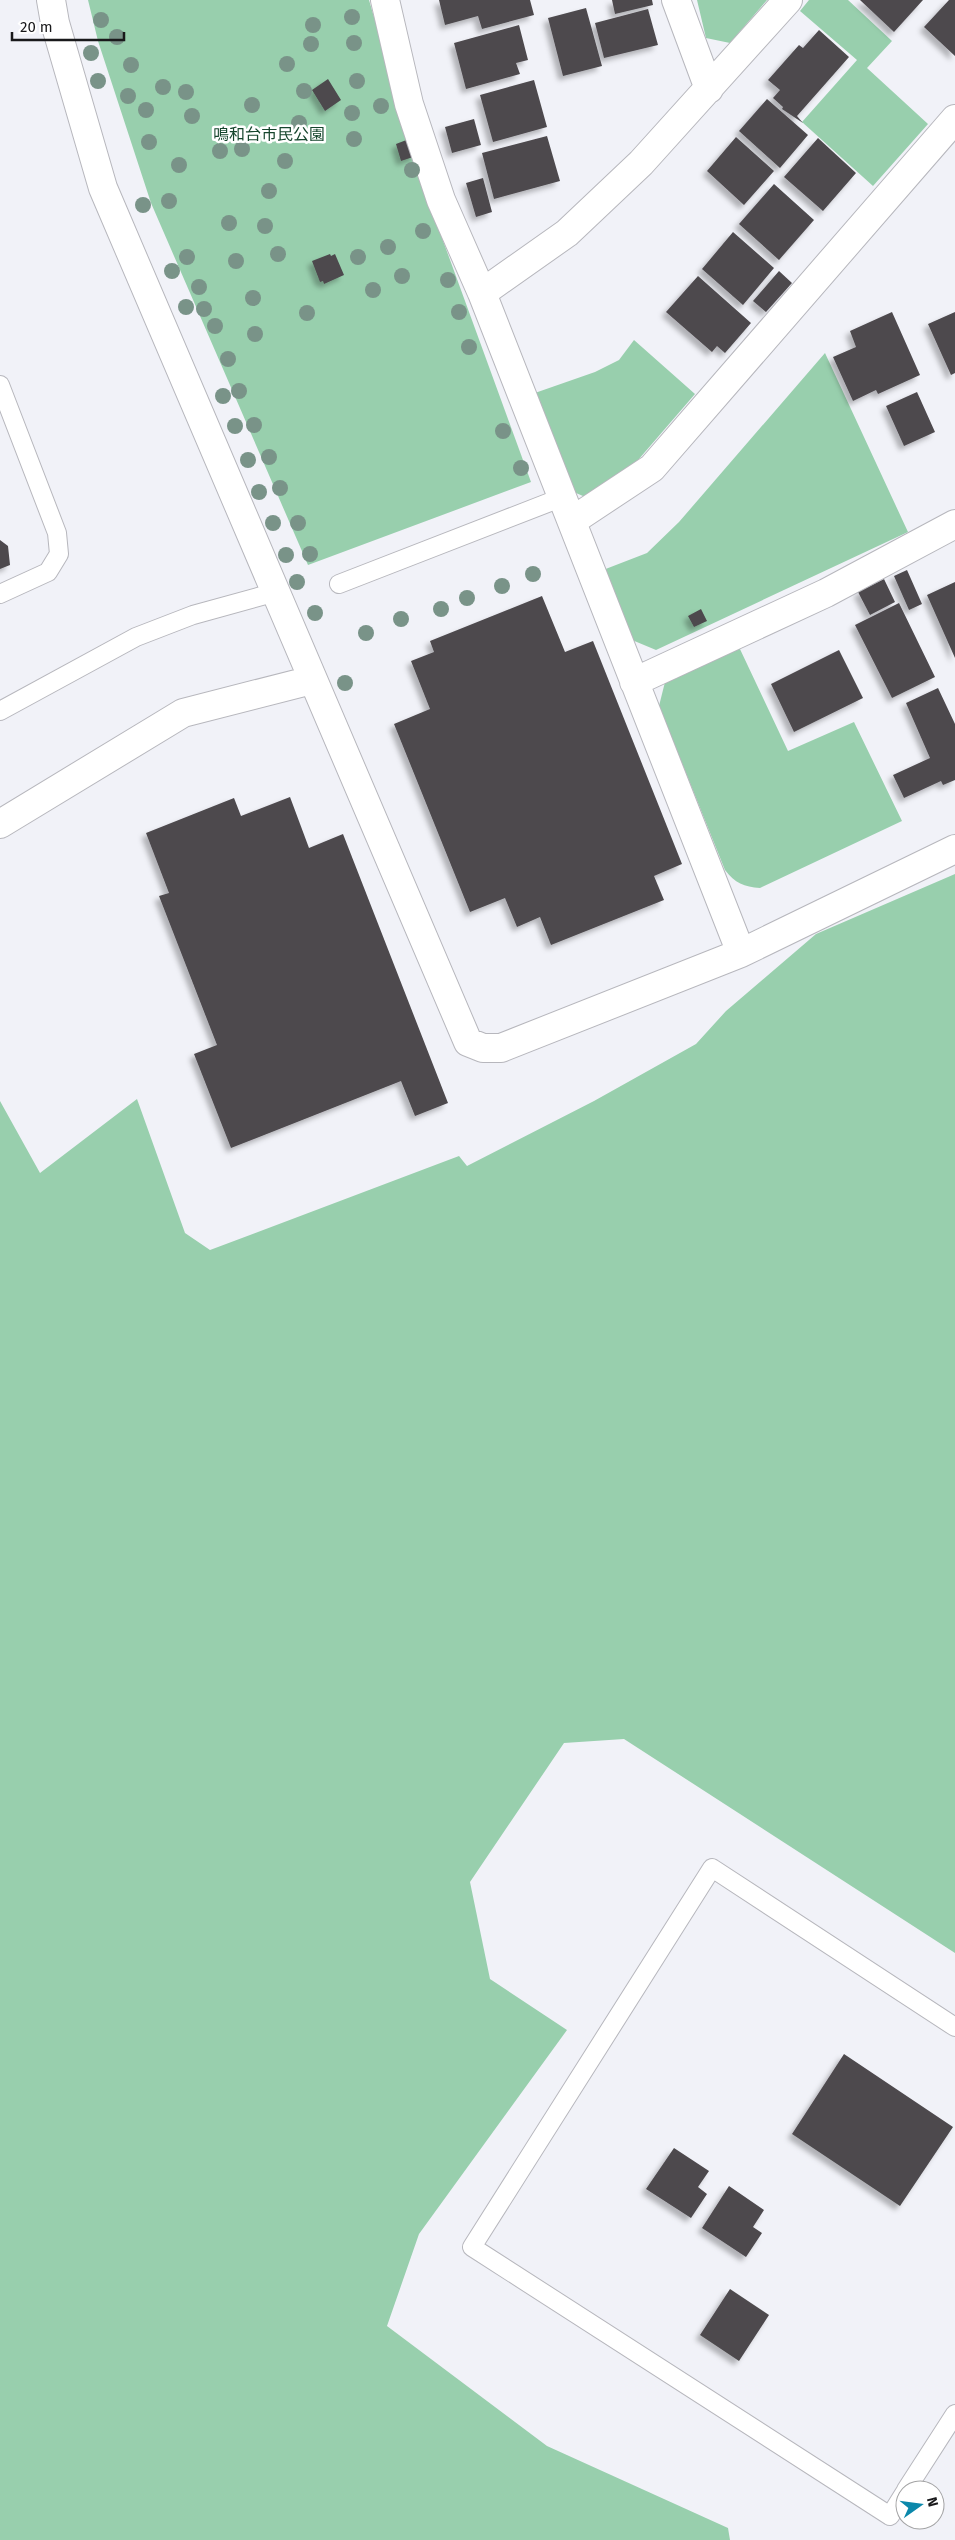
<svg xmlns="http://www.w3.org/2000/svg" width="955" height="2540" viewBox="0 0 955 2540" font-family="'Fira Sans','Noto Sans JP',sans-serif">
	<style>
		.green { fill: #98cfad }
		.building { fill: #4d494d; filter: url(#shadow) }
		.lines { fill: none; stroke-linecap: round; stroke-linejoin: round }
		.lane-casing { stroke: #b7b7bd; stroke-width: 20 }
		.street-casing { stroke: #b7b7bd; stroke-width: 30 }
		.lane { stroke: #fff; stroke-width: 18 }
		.street { stroke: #fff; stroke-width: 28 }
		.tree { fill: #799388 }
		.labels { text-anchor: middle; stroke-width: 5; stroke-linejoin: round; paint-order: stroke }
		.park-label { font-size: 16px; fill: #16462d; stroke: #fff }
	</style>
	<defs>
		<filter id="shadow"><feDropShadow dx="-4.5" dy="4.5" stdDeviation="2.5" flood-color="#0004"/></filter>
	</defs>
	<rect width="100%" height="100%" fill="#f1f2f8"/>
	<path class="green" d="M88 0H369L426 194 531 482 308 565 151 203 98 41Z
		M697 0H767L730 43 706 38Z
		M809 0H848L892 41 867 68 928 124 873 186 802 122 857 60 800 11Z
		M634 340 695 394 632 467 590 499 569 490 532 394 595 372 619 360Z
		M825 353 908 532 656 650 632 640 603 570 647 553 679 522Z
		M739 647 788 751 854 722 902 821 760 888C744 887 735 883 725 870L659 706 665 682Z
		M955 874V1953L624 1739 564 1743 470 1882 490 1979 567 2030 419 2234 387 2326 547 2446 728 2528 730 2540H0V1101L40 1173 137 1099 185 1233 210 1250 459 1156 467 1166 594 1101 696 1044 726 1011 816 934Z"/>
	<path class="building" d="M439 0H530L534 15 482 29 478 16 445 25Z
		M612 0H652L653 5 615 14Z
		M860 0H923L894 32Z
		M949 0H955V56L924 27Z
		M586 8 602 66 563 76 548 18Z
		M648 9 658 45 604 58 595 23Z
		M519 25 528 60 516 63 520 74 466 89 454 43Z
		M819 30 849 57 797 116 803 123 782 109 783 107 773 98 780 90 768 80 799 45 803 48Z
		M328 79 341 100 325 111 312 90Z
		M534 80 547 127 493 142 480 95Z
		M767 99 808 135 780 168 739 131Z
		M474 119 481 145 452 153 445 127Z
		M547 136 560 181 494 199 482 153Z
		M736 137 774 171 744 205 707 171Z
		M818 138 856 173 823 211 784 177Z
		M409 139 416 156 401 161 396 144Z
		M483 178 492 212 476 217 466 183Z
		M774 184 814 220 779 260 739 224Z
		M733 232 774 268 743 305 702 269Z
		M330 254 331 256 335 254 344 275 324 284 323 281 320 282 312 261Z
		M779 271 792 283 766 312 753 301Z
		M698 276 751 323 725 353 717 346 712 352 666 312Z
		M892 312 920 375 878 394 876 390 853 401 833 357 856 347 850 331Z
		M955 312V373L951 375 928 324Z
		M917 392 935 432 904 446 886 406Z
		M0 540 8 546 10 565 0 569Z
		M907 570 922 604 909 610 894 576Z
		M884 579 895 602 870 615 858 592Z
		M955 582V658L927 595Z
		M542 596 565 652 593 641 682 864 654 876 664 900 551 945 540 917 517 927 505 898 470 912 394 724 430 709 411 661 434 652 430 641Z
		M899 603 935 677 892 698 855 625Z
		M701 609 707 621 694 627 688 616Z
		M839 650 863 698 794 732 771 684Z
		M938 688 955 724V780L943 785 941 781 904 798 893 775 930 758 906 703Z
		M290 797 309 848 343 834 448 1103 415 1116 401 1081 231 1148 194 1054 217 1045 159 896 169 893 146 833 234 798 241 816Z
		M844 2054 953 2127 900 2206 792 2134Z
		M674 2148 709 2171 698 2187 707 2194 691 2218 646 2189Z
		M729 2186 764 2210 753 2227 762 2233 746 2257 702 2228Z
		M730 2289 769 2315 739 2361 700 2335Z"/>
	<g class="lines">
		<defs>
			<path id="lane" d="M0 385 57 533 59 554 48 572 0 594
				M339 584 563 497
				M0 711 136 637 193 615 276 592
				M906 2490 955 2414
				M905 2492 890 2516 472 2247 712 1868 955 2027"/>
			<path id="street" d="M51 0 55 23 103 188 468 1042 483 1048H501L741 953 955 849
				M385 0 409 104 441 200 482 293 741 953
				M676 0 709 89
				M482 293 567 233 641 163 788 0
				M572 521 652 468 955 119
				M634 682 826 593 955 524
				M0 824 183 713 312 680"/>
		</defs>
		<use href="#lane" class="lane-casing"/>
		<use href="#street" class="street-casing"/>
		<use href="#lane" class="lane"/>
		<use href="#street" class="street"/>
	</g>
	<g class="tree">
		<circle cx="352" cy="17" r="8"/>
		<circle cx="101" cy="20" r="8"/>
		<circle cx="313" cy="25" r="8"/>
		<circle cx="117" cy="37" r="8"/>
		<circle cx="354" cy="43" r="8"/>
		<circle cx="311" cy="44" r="8"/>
		<circle cx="91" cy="53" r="8"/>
		<circle cx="287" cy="64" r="8"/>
		<circle cx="131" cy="65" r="8"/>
		<circle cx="98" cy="81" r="8"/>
		<circle cx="357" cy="81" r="8"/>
		<circle cx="163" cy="87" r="8"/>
		<circle cx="304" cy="91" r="8"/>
		<circle cx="186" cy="92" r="8"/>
		<circle cx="128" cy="96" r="8"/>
		<circle cx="252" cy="105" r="8"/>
		<circle cx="381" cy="106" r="8"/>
		<circle cx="146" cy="110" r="8"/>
		<circle cx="352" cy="113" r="8"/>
		<circle cx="192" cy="116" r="8"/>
		<circle cx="299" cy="123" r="8"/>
		<circle cx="354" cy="139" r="8"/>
		<circle cx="149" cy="142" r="8"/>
		<circle cx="242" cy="149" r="8"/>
		<circle cx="220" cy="151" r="8"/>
		<circle cx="285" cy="161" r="8"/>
		<circle cx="179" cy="165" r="8"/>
		<circle cx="412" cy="170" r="8"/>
		<circle cx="269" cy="191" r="8"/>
		<circle cx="169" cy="201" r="8"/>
		<circle cx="143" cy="205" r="8"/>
		<circle cx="229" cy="223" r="8"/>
		<circle cx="265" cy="226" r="8"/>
		<circle cx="423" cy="231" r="8"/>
		<circle cx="388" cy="247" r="8"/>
		<circle cx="278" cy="254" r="8"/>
		<circle cx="187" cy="257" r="8"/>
		<circle cx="358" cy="257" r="8"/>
		<circle cx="236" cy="261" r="8"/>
		<circle cx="172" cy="271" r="8"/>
		<circle cx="402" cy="276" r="8"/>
		<circle cx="448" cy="280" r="8"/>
		<circle cx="199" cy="287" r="8"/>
		<circle cx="373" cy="290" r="8"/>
		<circle cx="253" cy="298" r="8"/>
		<circle cx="186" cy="307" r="8"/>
		<circle cx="204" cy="309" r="8"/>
		<circle cx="459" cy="312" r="8"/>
		<circle cx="307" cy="313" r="8"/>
		<circle cx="215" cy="326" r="8"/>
		<circle cx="255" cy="334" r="8"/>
		<circle cx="469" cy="347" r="8"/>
		<circle cx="228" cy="359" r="8"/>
		<circle cx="239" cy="391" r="8"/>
		<circle cx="223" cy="396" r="8"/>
		<circle cx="254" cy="425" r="8"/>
		<circle cx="235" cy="426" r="8"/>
		<circle cx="503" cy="431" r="8"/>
		<circle cx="269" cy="457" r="8"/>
		<circle cx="248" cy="460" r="8"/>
		<circle cx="521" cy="468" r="8"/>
		<circle cx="280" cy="488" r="8"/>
		<circle cx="259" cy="492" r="8"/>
		<circle cx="273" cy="523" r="8"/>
		<circle cx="298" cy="523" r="8"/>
		<circle cx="310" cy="554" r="8"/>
		<circle cx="286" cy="555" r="8"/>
		<circle cx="533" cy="574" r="8"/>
		<circle cx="297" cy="582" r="8"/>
		<circle cx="502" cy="586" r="8"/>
		<circle cx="467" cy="598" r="8"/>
		<circle cx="441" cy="609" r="8"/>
		<circle cx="315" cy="613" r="8"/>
		<circle cx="401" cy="619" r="8"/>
		<circle cx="366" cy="633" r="8"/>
		<circle cx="345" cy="683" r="8"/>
	</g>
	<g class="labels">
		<g class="park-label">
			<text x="269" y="140">鳴和台市民公園</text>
		</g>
	</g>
	<g transform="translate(920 2505) rotate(76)"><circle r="24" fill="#ffffff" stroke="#a3a3a4"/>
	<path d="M0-4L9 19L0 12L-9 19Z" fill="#0b88ab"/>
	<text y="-8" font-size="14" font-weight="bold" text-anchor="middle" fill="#19191b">N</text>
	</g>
	<path d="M12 32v8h112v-8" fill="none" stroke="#19191b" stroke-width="2.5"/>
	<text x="20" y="32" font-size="15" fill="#19191b" stroke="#ffffff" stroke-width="4" paint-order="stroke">20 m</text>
</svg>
